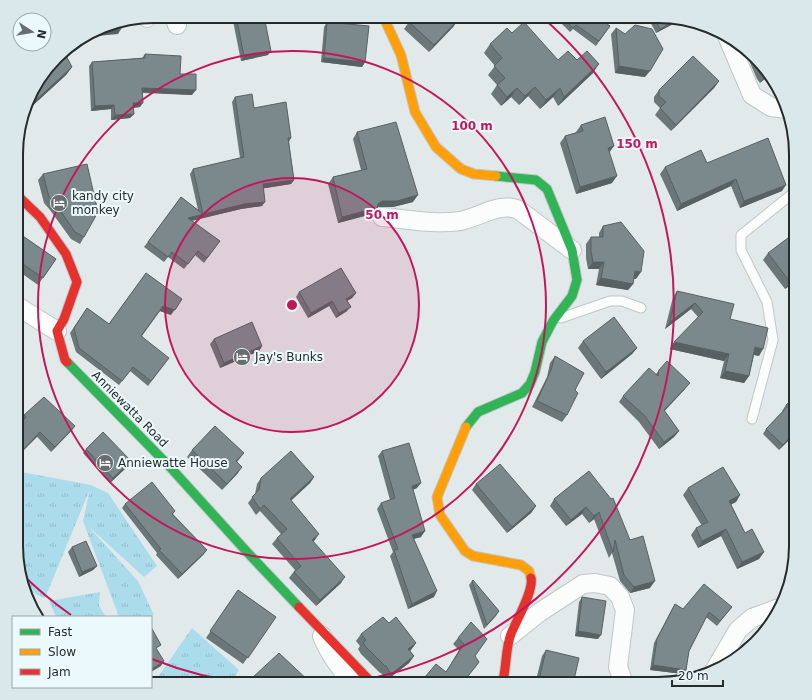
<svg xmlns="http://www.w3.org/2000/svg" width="812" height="700" viewBox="0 0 812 700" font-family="'DejaVu Sans',sans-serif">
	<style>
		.grass { fill: url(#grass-tufts) }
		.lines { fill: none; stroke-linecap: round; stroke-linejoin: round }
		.lane-casing { stroke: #c1c6c8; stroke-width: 11 }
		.street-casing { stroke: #c1c6c8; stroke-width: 20 }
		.fast-casing { stroke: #c1c6c8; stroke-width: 11 }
		.slow-casing { stroke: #c1c6c8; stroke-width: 11 }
		.jam-casing { stroke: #c1c6c8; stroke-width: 11 }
		.lane { stroke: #fbfcfc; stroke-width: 9 }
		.street { stroke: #fbfcfc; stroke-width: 18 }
		.fast { stroke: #30b455; stroke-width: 9 }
		.slow { stroke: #ff9f0a; stroke-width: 9 }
		.jam { stroke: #e5322d; stroke-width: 9 }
		.wall { fill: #6b7678 }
		.shaded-wall { fill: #576062 }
		.building { fill: #7c898c; stroke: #576062 }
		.ring { fill: none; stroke: #c2185b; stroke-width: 2 }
		.labels { text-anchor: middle; stroke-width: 4; stroke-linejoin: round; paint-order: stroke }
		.poi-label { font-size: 12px; fill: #262b2c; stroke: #ebf8fc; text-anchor: start }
		.street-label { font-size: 12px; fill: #262b2c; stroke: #ebf8fc }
		.rim { fill: none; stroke: #262b2c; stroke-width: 2 }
		.centre { fill: #c2185b; stroke: #ebf8fc; stroke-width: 2 }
		.ring-label { font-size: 12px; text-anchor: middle; font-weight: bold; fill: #c2185b; stroke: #ebf8fc; stroke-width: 4; stroke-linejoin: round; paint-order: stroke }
	</style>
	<defs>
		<pattern id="grass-tufts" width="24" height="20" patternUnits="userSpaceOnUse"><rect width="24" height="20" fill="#abdcec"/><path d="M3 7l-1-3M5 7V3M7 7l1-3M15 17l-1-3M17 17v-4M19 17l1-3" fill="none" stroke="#93bdcb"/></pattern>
	</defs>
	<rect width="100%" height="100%" fill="#e2e9eb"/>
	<path class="grass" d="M16 471 91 485 108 493 157 566 144 577 88 526 138 581 154 615 148 617H119L83 521 90 489 45 598 24 589 16 555Z
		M100 592 99 606 106 617H56L49 601Z
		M192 628 239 670 230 684H153Z"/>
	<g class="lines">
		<defs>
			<path id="lane" d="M561 318 610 301H622L641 308
				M752 419 773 340 767 302 741 250V235L792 194 796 189"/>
			<path id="street" d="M174 16 177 25
				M147 17V18
				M727 36 752 95 771 107 786 109
				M382 217C407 219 434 225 460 221 478 218 501 201 519 210L572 250
				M17 306 57 331
				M322 636C329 654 341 669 353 684
				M510 636 540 612 583 584 595 583 610 586 620 597 625 610 618 667 624 684
				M714 671 738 630 752 618 779 608"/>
			<path id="fast" d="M67 362 170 467 247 552 299 607
				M466 427 478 412 522 393 530 384 535 372 542 342 553 321 572 296 577 280 572 250 547 189 536 180 496 176"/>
			<path id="slow" d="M383 16 401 55 415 112 436 147 461 169 474 174 496 176
				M466 427 437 497 440 515 465 551 473 556 521 565 529 571 531 578"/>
			<path id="jam" d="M17 195 40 217 66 254 77 282 64 319 57 331 65 360 67 362
				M299 607 373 684
				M502 684C507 668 505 649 511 634 516 621 534 591 531 578"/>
		</defs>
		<use href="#lane" class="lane-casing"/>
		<use href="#street" class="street-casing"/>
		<use href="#fast" class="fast-casing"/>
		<use href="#slow" class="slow-casing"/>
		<use href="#jam" class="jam-casing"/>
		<use href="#lane" class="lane"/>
		<use href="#street" class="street"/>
		<use href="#fast" class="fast"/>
		<use href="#slow" class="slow"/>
		<use href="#jam" class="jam"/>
	</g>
	<path class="wall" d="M232 16H264L268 55 241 61Z
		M554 16H596L610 26 596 46 573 29 570 32Z
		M647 16H667L680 20 656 33Z
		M458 20 453 27 429 52 404 29 409 22Z
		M327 22 365 62 362 67 321 62 324 27Z
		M616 28 625 34 645 77 615 73 611 34Z
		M512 33 558 60H577L593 73 558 106 553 97 540 109 528 96 519 105 511 97 501 106 491 94 497 85 488 75 495 66 484 53 490 44Z
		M743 48 756 57 769 75 760 83 757 79 747 56 748 54Z
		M145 54 180 74 192 95 143 93 140 107 133 108 134 114 130 118 111 120V109L91 111 89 66 92 62 142 58Z
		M72 67 66 75 30 108 27 106 34 85Z
		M719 81 714 88 671 131 655 115 660 108 654 102V97L659 90Z
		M781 91 782 93 783 98H780Z
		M235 97 254 108 291 138 289 142 294 180 291 184 264 188 262 206 241 209 192 221 220 241 204 263 195 255 184 269 168 257 164 262 144 247 181 197 198 210 190 174 193 169 240 158 232 102Z
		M581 125 612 183 576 194 560 143 565 136 577 132H576Z
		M357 132 413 202 393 207H378L376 209 372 214 338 223 328 184 333 177 361 170 353 139Z
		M707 163 782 191 740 208 731 186 677 211 660 174 665 167Z
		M43 174 84 237 80 244 71 239 50 210 44 203 38 180Z
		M603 226 636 279 634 278 633 284 628 290 596 285 599 269H588L586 258V244L591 237H599V233Z
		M17 232 56 259 38 285 17 270Z
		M768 253 796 281 785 289 763 260Z
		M146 273 171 315 160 311 142 336 166 362 148 386 130 371 119 385 76 352 70 333 87 308 109 324Z
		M677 291 730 319 759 356 754 355 749 376 744 383 720 378 724 361 670 349 698 317 691 309 665 329 673 297Z
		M299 292 356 293 352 298 347 301V311L336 318 329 306 308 318 296 297Z
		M214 339 262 346 259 351 220 368 210 344Z
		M583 341 637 348 632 354 601 379 578 348Z
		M555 356 575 390 567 415 562 422 532 407 547 377 550 363Z
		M659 370 685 389 664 411 679 431 674 437 659 449 639 422 619 402 623 396 656 374Z
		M796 396V433L779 450 763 434 766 429 782 412V411L786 405Z
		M24 415 75 426 72 430 51 452 21 419Z
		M86 449 128 466 110 483 83 453Z
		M192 450 244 453 237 462 238 473 222 490 187 457Z
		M382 451 417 488 413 490 421 537 414 539 434 597 408 609 390 556 393 552 377 509 381 503 390 500 378 456Z
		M589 471 630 540 650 588 630 593 620 581 612 553 609 558 594 519 589 523 582 514 566 526 550 506 554 499Z
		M314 477 310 483 291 501 315 540 313 541 341 583 316 606 289 578 295 570 272 544 277 538 281 534 260 511 256 515 248 503 255 494 257 484 261 478Z
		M476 484 536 506 531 513 507 533 472 490Z
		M688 488 740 495 736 502 731 504 745 533 764 552 759 559 737 569 721 536 698 548 691 535 696 528 702 526 683 495Z
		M125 504 175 511 173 514 207 550 203 555 178 579 156 555 157 553 122 508Z
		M72 547 97 566 93 570 79 577 68 552Z
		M472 581 499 611 484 629 469 585Z
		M238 590 276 617 243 664 206 638Z
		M582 597 598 639 575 636 579 602Z
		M675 604 683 609 732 607 717 626 706 617 689 651 686 670 683 674 650 670 654 643 672 609Z
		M389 623 416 643 410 651 414 656 409 663 387 680 381 673H380L361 654 358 649 360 646 356 641 361 634Z
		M458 638 475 656 479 662 475 668 446 672 459 650 453 644Z
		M546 650 573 684H535L542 656Z
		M252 678 312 684H247Z"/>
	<path class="shaded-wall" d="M678 19 681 20 656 33 660 29Z
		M458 20 453 27 429 52 434 45Z
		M121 29 118 34 86 37 94 32Z
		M271 51 268 55 241 61 244 56Z
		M324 58 365 62 362 67 321 62Z
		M599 64 593 73 558 106 564 97Z
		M619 66 650 71 645 77 615 73Z
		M72 67 66 75 30 108 36 100Z
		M768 73 769 75 760 83 765 76Z
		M719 81 714 88 671 131 676 125Z
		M535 87 528 96 519 105 525 96Z
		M142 88 196 90 192 95 139 92Z
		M517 88 511 97 501 106 507 97Z
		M560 88 553 97 540 109 546 100Z
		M782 94 783 98H780Z
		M133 103H143L140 107 130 108Z
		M114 105 111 109 91 111 95 106Z
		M134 114 130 118 111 120 115 115Z
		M614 146 609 153 608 148Z
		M617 176 612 183 576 194 580 187Z
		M736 179 731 186 677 211 681 204Z
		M294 180 291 184 260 189 263 184Z
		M786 185 782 191 740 208 744 201Z
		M418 195 413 202 393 207H378L376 209 372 214 338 223 342 217 378 204 382 201Z
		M265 202 262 206 241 209 185 222 188 218 244 204Z
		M593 262H604L599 269H588Z
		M635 271 641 272 636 279 630 278Z
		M601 278 633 284 628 290 596 285Z
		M796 278V281L785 289 790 282Z
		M356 293 352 298 343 303 346 299Z
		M182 299 171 315 160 311 163 306Z
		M332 301 329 306 308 318 311 313Z
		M695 303 691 309 665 329 670 322Z
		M351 307 347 311 336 318 339 313Z
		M674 342 729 354 724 361 670 349Z
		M262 346 259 351 220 368 224 363Z
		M755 347 763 349 759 356 751 354Z
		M637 348 632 354 601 379 606 372Z
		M725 371 749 376 744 383 720 378Z
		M690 383 685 389 659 417 664 410Z
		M75 426 72 430 51 452 55 447Z
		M679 431 674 437 659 449 664 442Z
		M796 431V433L779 450 783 445Z
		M40 432 37 437 17 457V456Z
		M244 453 239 459 231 468 236 461Z
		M131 461 128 466 110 483 113 478Z
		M242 467 238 473 222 490 227 484Z
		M314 477 310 483 285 505 290 499Z
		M421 483 417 488 408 491 412 486Z
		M740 495 736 502 725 508 729 501Z
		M536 506 531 513 507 533 512 527Z
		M586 507 582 514 566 526 571 520Z
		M599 512 594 519 589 523 594 516Z
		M726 529 721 536 698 548 702 541Z
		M425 531 421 537 408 540 412 535Z
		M319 534 315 540 307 546 312 540Z
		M207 550 203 555 178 579 182 574Z
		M764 552 759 559 737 569 742 562Z
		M97 566 93 570 79 577 82 572Z
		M345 577 341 583 316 606 320 600Z
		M655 581 650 588 630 593 634 587Z
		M437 591 434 597 408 609 412 604Z
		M499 611 496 616 484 629 487 625Z
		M578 631 601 635 598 639 575 636Z
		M416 643 411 650 403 656 408 649Z
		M414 656 409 663 387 680 391 674Z
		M164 661 161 666 151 672 152 669Z
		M653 665 686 670 683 674 650 670Z"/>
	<path class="building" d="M236 16H264L271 51 244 56Z
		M414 16H459L458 20 434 45 409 22Z
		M561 16H596L610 26 599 41 576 25 573 28Z
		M653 16H667L678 19 660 29Z
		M120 22 121 29 94 32 109 23Z
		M327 22 369 26 365 62 324 58Z
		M524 22 558 60 568 51 577 60 587 51 599 64 564 97 560 88 546 100 535 87 525 96 517 88 507 97 497 85 505 78 494 66 502 58 490 44 507 28 512 33Z
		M635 25 652 29 663 49 650 71 619 66 616 28 625 34Z
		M63 50 72 67 36 100 31 94 34 85Z
		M145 54 181 56 180 74H196V90L142 88 143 103H133L134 114 115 115 114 105 95 106 92 62 145 58Z
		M754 55 756 57 768 73 765 76 761 72Z
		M693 56 719 81 676 125 660 108 666 102 659 96V90Z
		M252 94 254 108 286 102 291 138H288L294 180 263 184 265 202 244 204 188 218 220 241 207 258 198 251 188 264 172 252 168 257 148 242 181 197 203 214 193 169 244 157 235 97Z
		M605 117 614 146 608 148 617 176 580 187 565 136 583 131 581 125Z
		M396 122 418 195 397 201H382L378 204 377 208 342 217 333 177 367 169 357 132Z
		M768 138 786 185 744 201 736 179 681 204 665 167 701 150 707 163Z
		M87 164 98 212 84 237 75 232 55 203 49 197 43 174Z
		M621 222 644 251 641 272 635 271 633 284 601 278 604 262H593L591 251V237H603V226Z
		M17 232 56 259 43 278 17 260Z
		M796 232V278L790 282 768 253Z
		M341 268 356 293 346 299 351 307 339 313 332 301 311 313 299 292Z
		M146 273 182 299 175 310 163 306 141 336 169 358 151 381 133 367 122 381 79 348 74 328 87 308 109 324Z
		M677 291 734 304 730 319 768 328 763 349 755 347 749 376 725 371 729 354 674 342 703 312 695 303 670 322Z
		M614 317 637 348 606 372 583 341Z
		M252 322 262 346 224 363 214 339Z
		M555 356 584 373 575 390 578 393 567 415 537 401 551 370Z
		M667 361 690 383 664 410 679 431 664 442 644 415 623 396 649 368 658 376 659 370Z
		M796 396V431L783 445 766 429 787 407 786 405Z
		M44 397 75 426 55 447 40 432 17 456V427L26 417 24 415Z
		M215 426 244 453 236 461 242 467 227 484 192 450Z
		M103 432 131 461 113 478 86 449Z
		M409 443 421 483 412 486 425 531 412 535 437 591 412 604 394 550 398 549 381 503 395 498 382 451Z
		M291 451 314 477 290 499 319 534 312 540 345 577 320 600 294 572 301 566 277 538 287 529 264 505 260 509 252 497 259 490 261 478Z
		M500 464 536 506 512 527 476 484Z
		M723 467 740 495 729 501 745 533 752 529 764 552 742 562 726 529 702 541 696 528 708 522 688 488Z
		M589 471 611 499 613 498 630 540 643 536 655 581 634 587 624 575 615 540 613 552 599 512 594 516 586 507 571 520 554 499Z
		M152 482 175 511 172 514 207 550 182 574 159 550 161 549 125 504Z
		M86 541 97 566 82 572 72 547Z
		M473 580 499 611 487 625 472 581Z
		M704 584 732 607 720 621 709 612 689 651 686 670 653 665 657 639 675 604 683 609Z
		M238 590 276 617 248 658 210 631Z
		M582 597 606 601 601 635 578 631Z
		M383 617 389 623 396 617 416 643 408 649 414 656 391 674 386 666H385L366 647 363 643 366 640 361 634Z
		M471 622 487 639 475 656 479 662 462 684H419L436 664 446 672 464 644 458 638Z
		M151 627 161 645 156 648 164 661 152 669 151 666Z
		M763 633 755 644 733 660 741 646 756 634Z
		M546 650 579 658 573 684H538Z
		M279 653 312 684H251L252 678Z"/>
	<circle cx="292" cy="305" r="127" fill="#c2185b" fill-opacity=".12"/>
	<g class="ring">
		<circle cx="292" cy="305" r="127"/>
		<circle cx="292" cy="305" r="254"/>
		<path d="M252 684A381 381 0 0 1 152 659M71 615A381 381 0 0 1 20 572M542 17A381 381 0 0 1 335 684"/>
	</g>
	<defs>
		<symbol id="hotel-disc" viewBox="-11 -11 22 22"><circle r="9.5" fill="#686e6f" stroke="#ebf8fc"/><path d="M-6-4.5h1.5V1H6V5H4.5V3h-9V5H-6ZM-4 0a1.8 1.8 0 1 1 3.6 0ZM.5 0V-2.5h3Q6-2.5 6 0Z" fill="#fff"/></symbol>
	</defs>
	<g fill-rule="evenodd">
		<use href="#hotel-disc" x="49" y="193" width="20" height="20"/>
		<use href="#hotel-disc" x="232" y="347" width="20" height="20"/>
		<use href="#hotel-disc" x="95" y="453" width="20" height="20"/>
	</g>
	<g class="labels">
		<g class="poi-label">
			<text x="72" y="200">kandy city<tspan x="72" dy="14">monkey</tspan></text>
			<text x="255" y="361">Jay's Bunks</text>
			<text x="118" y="467">Anniewatte House</text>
		</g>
		<g class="street-label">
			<text transform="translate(130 409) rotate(45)" y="4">Anniewatta Road</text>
		</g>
	</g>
	<path d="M0 0H812V700H0ZM154 23H658A131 131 0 0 1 789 154V546A131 131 0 0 1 658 677H154A131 131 0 0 1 23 546V154A131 131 0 0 1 154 23Z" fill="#dbe8eb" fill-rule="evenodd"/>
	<path class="rim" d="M154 23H658A131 131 0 0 1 789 154V546A131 131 0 0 1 658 677H154A131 131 0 0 1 23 546V154A131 131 0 0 1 154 23Z"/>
	<circle cx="292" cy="305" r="6" class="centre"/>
	<g class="ring-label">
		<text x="472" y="130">100 m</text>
		<text x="637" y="148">150 m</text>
		<text x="382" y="219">50 m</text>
	</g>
	<rect x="12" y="616" width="140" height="72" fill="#ebf8fc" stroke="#9ca6a9"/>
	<rect x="20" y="629" width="20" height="6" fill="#30b455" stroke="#9ca6a9"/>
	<text x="48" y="636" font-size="12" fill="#262b2c">Fast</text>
	<rect x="20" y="649" width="20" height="6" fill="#ff9f0a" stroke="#9ca6a9"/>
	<text x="48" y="656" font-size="12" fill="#262b2c">Slow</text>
	<rect x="20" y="669" width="20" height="6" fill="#e5322d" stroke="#9ca6a9"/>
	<text x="48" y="676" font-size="12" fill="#262b2c">Jam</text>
	<g transform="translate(32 32) rotate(102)"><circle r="19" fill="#ebf8fc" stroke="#9ca6a9"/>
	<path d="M0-3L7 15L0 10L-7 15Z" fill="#686e6f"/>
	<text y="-6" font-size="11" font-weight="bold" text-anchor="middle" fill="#262b2c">N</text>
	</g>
	<path d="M672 680v6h51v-6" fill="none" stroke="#262b2c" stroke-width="2"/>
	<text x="678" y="680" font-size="12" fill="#262b2c" stroke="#ebf8fc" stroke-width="3" paint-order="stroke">20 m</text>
</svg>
